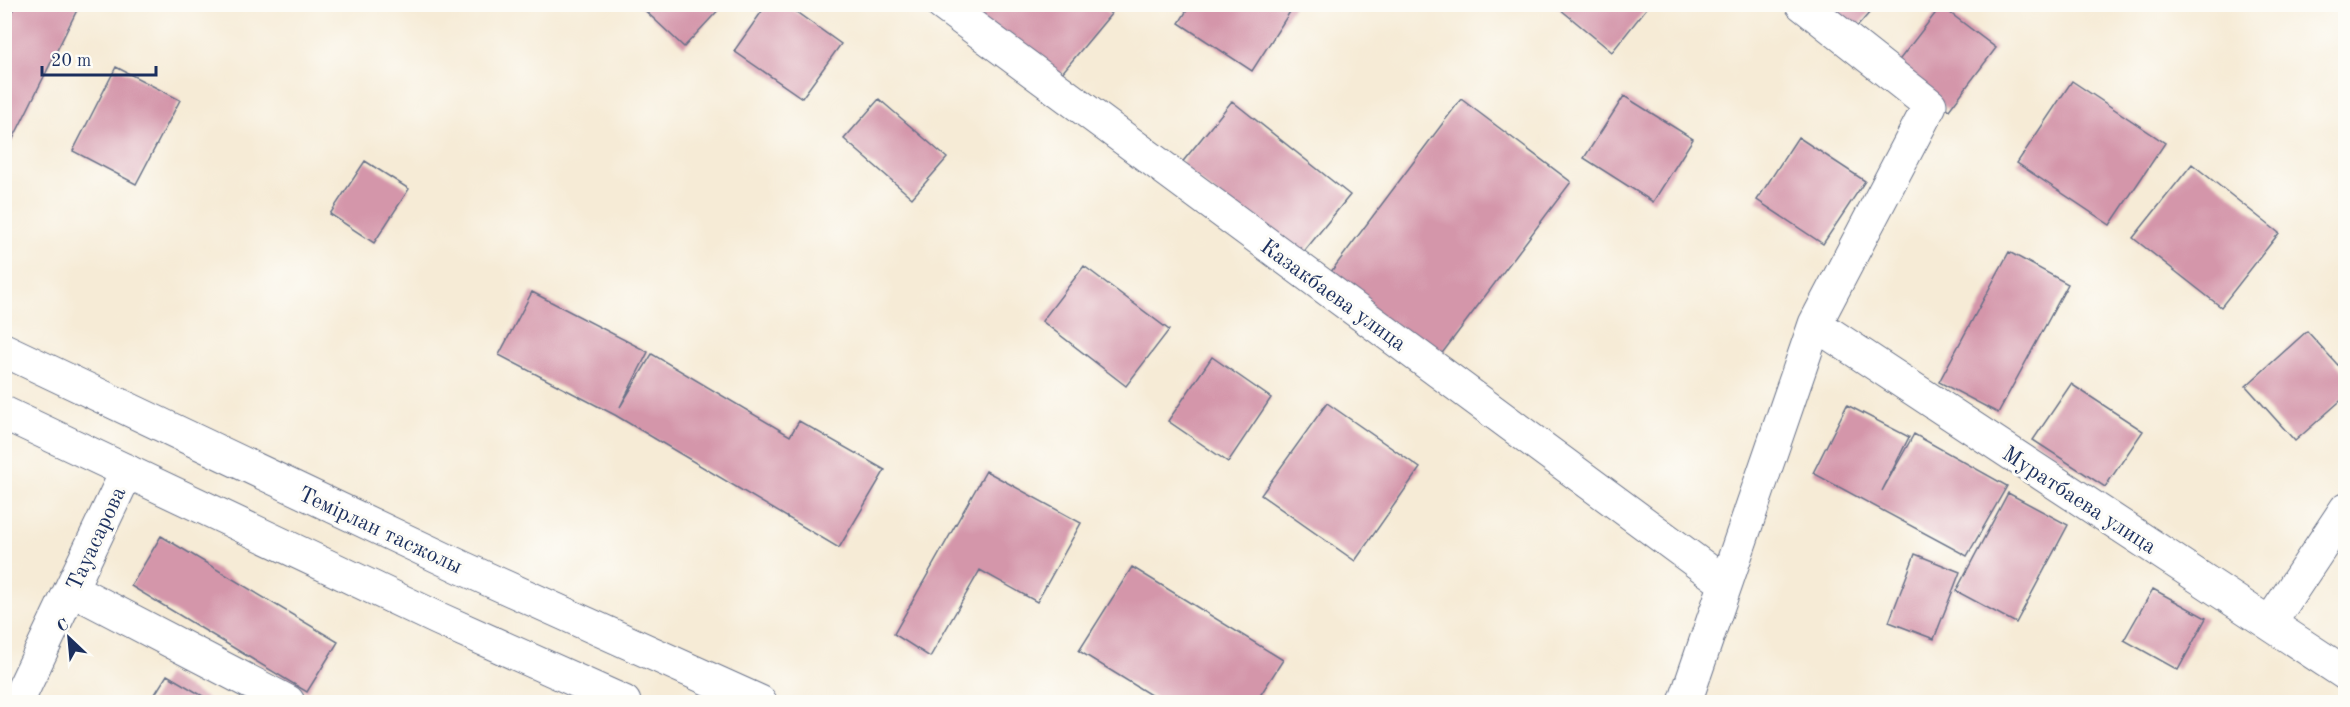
<svg xmlns="http://www.w3.org/2000/svg" width="2350" height="707" viewBox="0 0 2350 707" font-family="'Old Standard TT',serif">
	<style>
		.building { fill: #d496aa }
		.lines { fill: none; stroke-linecap: round; stroke-linejoin: round }
		.minor-casing { stroke: #687188; stroke-width: 35 }
		.major-casing { stroke: #687188; stroke-width: 35 }
		.minor { stroke: #fff; stroke-width: 33 }
		.major { stroke: #fff; stroke-width: 33 }
		.labels { text-anchor: middle; stroke-width: 6; stroke-linejoin: round; paint-order: stroke }
		.street-label { font-size: 22px; fill: #1b2f5e; stroke: #fdfcf7 }
	</style>
	<rect width="100%" height="100%" fill="#fdfcf7"/>
	<filter id="ink" filterUnits="userSpaceOnUse"><feTurbulence type="fractalNoise" baseFrequency=".0167" numOctaves="2"/><feDisplacementMap in="SourceGraphic" scale="12" xChannelSelector="R" yChannelSelector="G"/><feConvolveMatrix kernelMatrix="1 2 1 2 8 2 1 2 1" color-interpolation-filters="sRGB"/></filter>
	<filter id="wash" filterUnits="userSpaceOnUse"><feTurbulence type="fractalNoise" baseFrequency=".008" numOctaves="4" result="noise"/><feDisplacementMap in="SourceGraphic" scale="24" xChannelSelector="R" yChannelSelector="G"/><feGaussianBlur stdDeviation="1.35" result="paint"/><feColorMatrix in="noise" values="0 0 0 0 0 0 0 0 0 0 0 0 0 0 0 0 0 1.4 0 .05"/><feComposite in="paint" operator="in"/></filter>
	<g filter="url(#wash)">
		<rect width="100%" height="100%" fill="#f6ebd6"/>
		<g id="blocks">
			<path class="building" d="M16 4H80L4 157V27Z
				M638 4H724L684 47Z
				M767 4H785L841 44 802 98 734 51Z
				M986 4H1099L1111 14 1052 85 973 20Z
				M1191 4H1295L1252 71 1179 23Z
				M1554 4H1650L1612 52Z
				M1817 4H1877L1851 34Z
				M1941 6 1996 48 1949 110 1893 68Z
				M116 67 180 100 136 184 73 151Z
				M2072 81 2165 143 2110 225 2017 163Z
				M1624 96 1693 139 1653 202 1584 158Z
				M879 99 947 158 912 198 844 139Z
				M1461 99 1571 182 1437 360 1327 277Z
				M1232 101 1350 195 1298 259 1180 165Z
				M1798 137 1865 181 1823 244 1757 200Z
				M365 161 409 189 374 243 330 214Z
				M2192 164 2279 233 2221 307 2133 238Z
				M2009 252 2068 284 1998 413 1939 382Z
				M1084 266 1169 330 1126 386 1042 321Z
				M532 292 648 352 620 407 652 354 790 436 799 421 885 470 839 548 615 415 499 355Z
				M2307 331 2346 374V396L2295 441 2246 386Z
				M1212 357 1271 398 1228 462 1168 421Z
				M2071 384 2143 431 2105 487 2033 440Z
				M1327 403 1420 468 1355 561 1261 495Z
				M1847 405 1909 437 1882 491 1914 434 2007 486 1967 556 1813 473Z
				M986 471 1081 523 1037 602 980 570 930 657 894 634Z
				M2008 493 2068 525 2016 623 1956 591Z
				M161 536 338 642 307 692 131 586Z
				M1915 554 1960 572 1934 639 1889 622Z
				M1132 567 1283 660 1256 702H1162L1079 651Z
				M2153 589 2206 618 2178 670 2124 640Z
				M167 675 213 702H150Z"/>
		</g>
	</g>
	<g filter="url(#ink)">
		<use href="#blocks" fill-opacity="0" stroke="#687188" stroke-width="1.5"/>
		<g class="lines">
			<defs>
				<path id="minor" d="M942 4 1725 583
					M1815 324 2346 674
					M71 589 288 702
					M2270 623 2346 509
					M17 702 127 471
					M1685 702 1815 324 1930 105 1802 4"/>
				<path id="major" d="M4 350 463 568 760 702
					M4 413 439 619 624 702"/>
			</defs>
			<use href="#minor" class="minor-casing"/>
			<use href="#major" class="major-casing"/>
			<use href="#minor" class="minor"/>
			<use href="#major" class="major"/>
		</g>
	</g>
	<g class="labels">
		<g class="street-label">
			<text transform="translate(1334 294) rotate(36)" y="8">Казакбаева улица</text>
			<text transform="translate(2080 499) rotate(33)" y="8">Муратбаева улица</text>
			<text transform="translate(381 529) rotate(25)" y="8">Темірлан тасжолы</text>
			<text transform="translate(95 538) rotate(-65)" y="8">Тауасарова</text>
		</g>
	</g>
	<rect width="2350" height="707" fill="none" stroke="#fdfcf7" stroke-width="24"/>
	<g transform="translate(69 638) rotate(334)" stroke="#fdfcf7" stroke-width="4.5" paint-order="stroke">
	<path d="M0-4.5L10 22L0 15L-10 22Z" fill="#1b2f5e"/>
	<text y="-9" font-size="16" font-weight="bold" text-anchor="middle" fill="#1b2f5e">С</text>
	</g>
	<path d="M42 66v9h114v-9" fill="none" stroke="#1b2f5e" stroke-width="3"/>
	<text x="51" y="66" font-size="18" fill="#1b2f5e" stroke="#fdfcf7" stroke-width="4.5" paint-order="stroke">20 m</text>
</svg>
